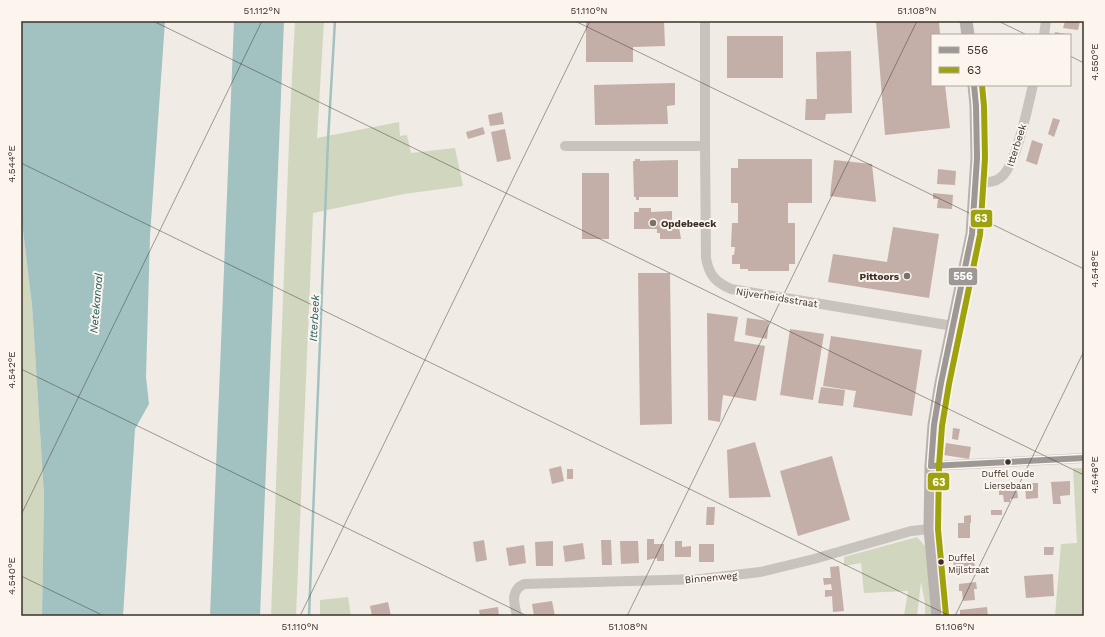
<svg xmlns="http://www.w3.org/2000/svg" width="1105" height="637" viewBox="0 0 1105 637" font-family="'Work Sans',sans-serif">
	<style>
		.green { fill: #d1d6bf }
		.water { fill: #a1c2c1 }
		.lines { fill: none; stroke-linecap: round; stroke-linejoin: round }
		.stream { stroke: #a1c2c1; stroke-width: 2.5 }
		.building { fill: #c3afa7 }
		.minor { stroke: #c9c3be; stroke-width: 10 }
		.major { stroke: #b8b1ad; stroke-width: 13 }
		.bus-1-casing { stroke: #fbf5ee; stroke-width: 9 }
		.bus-2-casing { stroke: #fbf5ee; stroke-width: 9 }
		.bus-1 { stroke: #9d9895; stroke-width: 6 }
		.bus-2 { stroke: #9ea20d; stroke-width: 6 }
		.ticks { fill: none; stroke: #3b302b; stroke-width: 1; stroke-opacity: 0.45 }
		.poi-dot { fill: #7a716c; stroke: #fbf5ee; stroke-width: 1.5 }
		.bus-dot { fill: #3b302b; stroke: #fbf5ee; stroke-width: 1.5 }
		.labels { text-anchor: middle; stroke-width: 4; stroke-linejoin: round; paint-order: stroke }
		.bus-label { font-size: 9px; fill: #3b302b; stroke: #fbf5ee }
		.street-label { font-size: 10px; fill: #3b302b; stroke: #fbf5ee }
		.poi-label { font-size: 10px; font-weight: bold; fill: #3b302b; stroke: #fbf5ee; text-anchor: start }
		.water-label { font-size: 11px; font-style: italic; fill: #1f5a5e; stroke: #fbf5ee }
		.line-badge { stroke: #fbf5ee; stroke-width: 1.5 }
		.badge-label { font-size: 11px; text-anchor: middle; font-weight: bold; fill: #fff }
		.neatline { fill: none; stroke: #3b302b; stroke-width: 1.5 }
		.ticks-label { font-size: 10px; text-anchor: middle; fill: #3b302b }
	</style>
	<rect width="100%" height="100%" fill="#f0ebe5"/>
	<path class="green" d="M295 21H324L317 138 399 122 400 136 407 135 411 153 455 148 463 186 404 194 313 213 296 616H271L290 115Z
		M21 214 32 305 44 495 42 616H21Z
		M1073 468H1084V616H1055L1061 544 1077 543Z
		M917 537 925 546 934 616H925V603L921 582 917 616H904L908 591 864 593 861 563 844 566V557Z
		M348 597 351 616H320V600Z"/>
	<path class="water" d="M21 21H165L150 236 146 377 149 404 135 429 123 616H42L44 495 32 305 21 214Z
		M234 21H284L260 616H210Z"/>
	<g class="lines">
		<path class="stream" d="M309 616 328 140 335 21"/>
	</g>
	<path class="building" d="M586 21H664L665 46 633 47V62H586Z
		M876 21H939L940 35H932V85H945L950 128 885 135Z
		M1065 21H1080L1078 30 1063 28Z
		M1055 32 1066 34V35H1055Z
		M727 36H783V78H727Z
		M851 51 852 113 826 114 825 120H805L806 99H817L816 52Z
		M675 83V105L667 106 668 124 595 125 594 85Z
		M502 112 504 124 490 126 488 115Z
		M1053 118 1060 120 1054 137 1048 134Z
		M483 127 485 134 468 139 466 132Z
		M505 129 511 159 497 162 491 132Z
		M1032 140 1043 144 1037 165 1026 161Z
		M635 159H640V161L678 160V197H639V200H636V197H634L633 161H635Z
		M738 159H812V203H788V223H795V264H789V271H748V269H740V264H732V255H734L735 247H731L732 223H738V203H731V168H738Z
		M834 160 872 164 876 202 830 196Z
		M938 169 956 171 955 185 937 184Z
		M582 173H609V239H582Z
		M933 193 953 195 952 209 937 208 938 199H933Z
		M639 208H651V212L672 211V223H676V227H679L681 239H660V233H657V229H634V212H639Z
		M893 227 939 234 929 298 828 282 833 254 887 262Z
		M638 273H670L672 424 640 425Z
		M707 313 738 317 734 341 765 346 756 401 723 395 720 422 708 420Z
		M747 318 769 321 767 339 745 335Z
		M790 329 824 334 813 400 780 395Z
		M831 336 922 350 912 416 853 407 856 391 823 386Z
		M821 387 845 390 843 406 818 403Z
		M953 428 960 429 958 440 952 439Z
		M755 442 771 497 729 498 727 450Z
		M946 443 971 447 969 459 944 455Z
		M832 456 850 520 798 536 780 471Z
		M561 466 564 481 552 484 549 469Z
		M567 469H573V479H567Z
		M1070 481V495L1060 496 1061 504H1053L1051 482Z
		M1025 483H1038V498L1026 499Z
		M1007 484 1008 488H1017L1018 498 1010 499V502H1004L1003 495H999V485Z
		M707 507H715L714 525H706Z
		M991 510H1002V515H991Z
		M971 515V523H970V538H958V523H964V516Z
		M647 539H654V544H664V561H657V558L647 560Z
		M484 540 487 560 476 562 473 542Z
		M601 540H611L612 565H602Z
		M553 541V566H536L535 542Z
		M620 541H638L639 563 621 564Z
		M675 541H682V547L691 546V557H675Z
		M583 543 585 559 565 562 563 546Z
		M699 544H714V562H699Z
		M524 545 526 563 509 566 506 548Z
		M1044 547H1054L1053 555H1044Z
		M966 555 967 561 974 560 975 569 954 572 953 556Z
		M839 566 844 611 833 612 832 596 825 597V590H832L831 584 824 585 823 578H831L830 567Z
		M1053 574 1054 596 1026 598 1024 576Z
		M976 582 977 589H974L975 600 963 601 962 591H959V584Z
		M552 601 555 616H534L532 604Z
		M388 602 391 616H372L370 606Z
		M498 607 499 616H480L479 610Z
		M987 607 988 616H960V610Z"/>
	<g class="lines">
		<path class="minor" d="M1044 35 1046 21
			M565 146H705V21
			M705 146 706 258C709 275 715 282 731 289L953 326
			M976 183C984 182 994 183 1000 178 1016 168 1028 105 1033 85
			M931 466 1084 458
			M517 616C514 602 510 591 524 584L701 579 760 572 814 559 911 531 930 529"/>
		<path class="major" d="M966 21 968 35
			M938 616 930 529 931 466 934 425 941 383 972 234 977 158 976 106 974 85"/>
		<defs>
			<path id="bus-1" d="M931 466 934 425 941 383 972 234 977 158 976 106 974 85
				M931 466 1084 458"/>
			<path id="bus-2" d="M946 615 938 529 939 466 942 426 949 384 980 235 985 158 984 106 982 85"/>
		</defs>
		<use href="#bus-1" class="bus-1-casing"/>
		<use href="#bus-2" class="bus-2-casing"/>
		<use href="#bus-1" class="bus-1"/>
		<use href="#bus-2" class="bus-2"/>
	</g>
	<path class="ticks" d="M153 21 1084 475M575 21 1084 269M998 21 1027 35M1070 56 1084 63M21 163 950 616M21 369 527 616M21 515 262 21M21 576 104 616M300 616 590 21M627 616 917 21M955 616 1084 351"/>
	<g class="poi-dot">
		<circle cx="653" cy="223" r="4"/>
		<circle cx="907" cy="276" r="4"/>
	</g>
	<g class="bus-dot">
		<circle cx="1008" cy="462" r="3.5"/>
		<circle cx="941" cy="562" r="3.5"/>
	</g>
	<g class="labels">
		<g class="bus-label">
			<text x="1008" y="477">Duffel Oude<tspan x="1008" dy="12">Liersebaan</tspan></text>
			<text x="948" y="561" text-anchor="start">Duffel<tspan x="948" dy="12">Mijlstraat</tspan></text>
		</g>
		<g class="street-label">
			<text transform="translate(1016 145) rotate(-72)" y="4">Itterbeek</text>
			<text transform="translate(777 297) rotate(9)" y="4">Nijverheidsstraat</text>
			<text transform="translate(711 577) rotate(-5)" y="4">Binnenweg</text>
		</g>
		<g class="poi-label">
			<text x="661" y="227">Opdebeeck</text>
			<text x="899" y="280" text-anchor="end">Pittoors</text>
		</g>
		<g class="water-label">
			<text transform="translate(96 303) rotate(-85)" y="4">Netekanaal</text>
			<text transform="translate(314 318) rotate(-87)" y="4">Itterbeek</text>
		</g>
	</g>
	<g class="line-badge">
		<rect x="970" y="209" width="23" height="19" rx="4" fill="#9ea20d"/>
		<rect x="948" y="267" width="30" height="19" rx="4" fill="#9d9895"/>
		<rect x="927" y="472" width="23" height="19" rx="4" fill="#9ea20d"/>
	</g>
	<g class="badge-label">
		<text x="981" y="222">63</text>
		<text x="963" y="280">556</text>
		<text x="939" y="486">63</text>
	</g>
	<rect width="1105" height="637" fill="none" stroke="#fbf5ee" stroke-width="44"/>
	<rect x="931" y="34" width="140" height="52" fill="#fbf5ee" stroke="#aea6a0"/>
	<rect x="939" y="47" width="20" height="6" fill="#9d9895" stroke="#aea6a0"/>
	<text x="967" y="54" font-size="12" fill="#3b302b">556</text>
	<rect x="939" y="67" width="20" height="6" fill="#9ea20d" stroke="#aea6a0"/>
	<text x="967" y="74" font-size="12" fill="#3b302b">63</text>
	<rect x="22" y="22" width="1061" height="593" class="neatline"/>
	<g class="ticks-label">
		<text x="262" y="14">51.112°N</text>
		<text x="589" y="14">51.110°N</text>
		<text x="917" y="14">51.108°N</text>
		<text transform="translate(1094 62) rotate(-90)" y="4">4.550°E</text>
		<text transform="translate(11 164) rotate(-90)" y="4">4.544°E</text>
		<text transform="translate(1094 269) rotate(-90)" y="4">4.548°E</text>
		<text transform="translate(11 370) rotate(-90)" y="4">4.542°E</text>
		<text transform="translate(1094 475) rotate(-90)" y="4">4.546°E</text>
		<text transform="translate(11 576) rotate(-90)" y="4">4.540°E</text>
		<text x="300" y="630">51.110°N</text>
		<text x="628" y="630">51.108°N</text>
		<text x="955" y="630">51.106°N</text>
	</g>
</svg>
